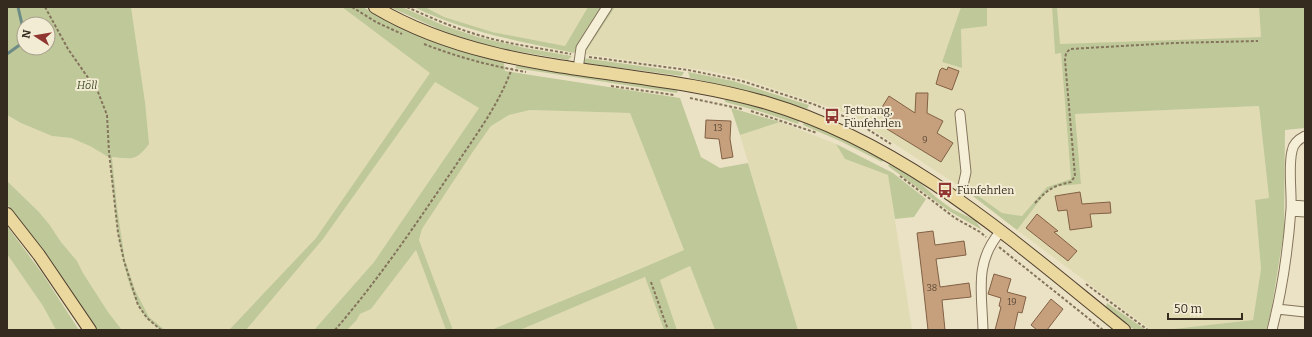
<svg xmlns="http://www.w3.org/2000/svg" width="1312" height="337" viewBox="0 0 1312 337" font-family="Bitter,serif">
	<style>
		.farmland { fill: #e0dbb3 }
		.green { fill: #bfc899; fill-rule: evenodd }
		.lines { fill: none; stroke-linecap: round; stroke-linejoin: round }
		.stream { stroke: #6e8c86; stroke-width: 3 }
		.building { fill: #c6a07d; stroke: #826044 }
		.minor-casing { stroke: #84745c; stroke-width: 11 }
		.major-casing { stroke: #524230; stroke-width: 14 }
		.path { stroke: #84745c; stroke-width: 2; stroke-dasharray: 3 2; stroke-linecap: butt }
		.minor { stroke: #f6efd7; stroke-width: 9 }
		.major { stroke: #ebd89f; stroke-width: 12 }
		.labels { text-anchor: middle; stroke-width: 4; stroke-linejoin: round; paint-order: stroke }
		.number-label { font-size: 9px; fill: #594836 }
		.park-label { font-size: 11px; font-style: italic; fill: #435027; stroke: #f3ecd4 }
		.poi-label { font-size: 11px; fill: #352b1f; stroke: #f3ecd4; text-anchor: start }
	</style>
	<rect width="100%" height="100%" fill="#ebe2c5"/>
	<path class="farmland" d="M131 7H342L431 73 316 238 229 330H165L149 317 135 290 125 260 117 207 112 157 127 159 145 102Z
		M425 7H588L565 46 492 32 468 26 444 17Z
		M615 7H961L942 62 961 68V29L987 25V7H1052L1055 54 1061 53 1071 179 1047 187 1022 216 1002 213 966 187 965 190 849 114 748 80 710 71 584 54Z
		M1057 7H1259L1261 37 1059 45Z
		M435 82 479 108 374 262 314 330H246L323 239Z
		M1259 106 1269 199 1255 200 1261 269 1253 320 1164 330H1151L1017 230 1047 191 1059 186 1081 184 1075 114Z
		M530 110 630 113 684 250 492 330H453L419 240 422 229 472 153 491 126 509 115Z
		M7 115 21 123 52 136 71 138 91 146 110 158 118 233 124 261 133 291 147 318 161 330H122L108 312 83 273 77 261 61 242 49 224 38 211 7 181Z
		M780 122 836 144 845 159 888 175 912 330H798L740 135Z
		M416 250 446 330H347L356 321 360 314 371 309Z
		M7 254 43 306 56 330H7Z
		M690 266 715 330H677L660 280Z
		M645 277 664 330H520Z"/>
	<path class="green" d="M7 7H131L145 102 149 144C136 161 133 159 112 157L117 207 125 260 135 290 149 317 165 330C160 330 157 326 152 323 119 296 115 200 110 158L90 146 71 138 52 136 21 123 7 115ZM24 24H48V48H24Z
		M342 7H363L392 24 431 40 467 52 504 63 505 71 680 98 701 157 720 168 748 163 798 330H715L690 266 660 280 677 330H664L645 277 520 330H491L642 268 684 250 630 113 530 110 509 115 491 126 472 153 422 229 419 240 453 330H446L416 250 371 309 360 314 356 321 347 330H314L374 262 479 108 435 82 323 239 246 330H229L316 238 430 73Z
		M390 7H402L445 26 478 37 525 48 572 56 568 60 497 48 473 42 449 34Z
		M414 7H425L444 17 492 32 565 46 588 7H615L584 54 576 50 574 53C520 41 464 32 414 7Z
		M961 7H987V26L961 29 962 68 942 62Z
		M1052 7H1057L1060 44 1261 37 1259 7H1305V128L1285 130 1284 231 1271 312 1266 330H1164L1253 320 1261 269 1255 200 1269 198 1259 106 1075 114 1081 184 1059 186 1047 191 1017 230 965 190 966 187 1002 213 1022 216 1047 187 1071 179 1061 53 1055 54Z
		M583 58 684 72 682 76 583 63Z
		M517 65 678 88 677 93 515 68Z
		M688 72 733 81 809 105 807 109 740 89 690 78Z
		M725 99 763 108 800 120 798 124 762 112 725 102Z
		M731 108 780 122 740 135Z
		M804 121 841 137 884 159 882 162 840 141 803 125Z
		M836 144 893 173 926 199 914 217 895 219 888 175 845 159Z
		M890 163 911 175 937 198 952 209 975 220 982 230 949 211 888 166Z
		M7 181 38 211 49 224 61 242 77 261 83 273 108 312 122 330H95L48 258 7 204Z
		M7 226 42 273 79 330H56L43 306 7 254Z
		M1107 303 1146 330H1135L1130 327 1106 307Z"/>
	<g class="lines">
		<path class="stream" d="M18 7 24 33
			M7 54 21 44 24 33"/>
	</g>
	<path class="building" d="M948 67 959 71 952 90 936 84 940 70 942 68 947 70Z
		M916 93H928L927 113 943 121 937 133 953 143 941 162 887 129 892 120 879 112 889 96 915 113Z
		M706 120 731 121 730 139 733 157 722 159 719 139 705 138Z
		M1080 192 1082 204 1110 202 1111 213 1090 214 1092 227 1070 230 1067 210 1058 211 1055 196Z
		M1037 214 1058 231 1054 232 1077 251 1068 261 1026 228Z
		M933 231 935 245 964 241 966 255 936 259 940 287 969 283 971 297 942 300 945 330H928L922 275 917 233Z
		M994 274 1011 279 1007 292 1026 297 1022 313 1018 312 1014 330H995L1001 307 999 306 1001 298 988 294Z
		M1051 299 1063 309 1047 330H1037L1031 325Z"/>
	<g class="lines">
		<defs>
			<path id="minor" d="M578 69 581 48 607 7
				M957 199 962 190 966 172 960 114
				M1291 205 1305 206
				M1291 211 1305 212
				M1277 309 1305 312
				M983 330C982 292 974 263 1000 232
				M1272 330C1282 291 1288 250 1291 209 1292 192 1288 168 1292 151 1293 144 1299 139 1305 136"/>
			<path id="major" d="M375 7C494 78 638 65 767 103 906 144 1013 241 1124 330
				M7 214 39 255 90 330"/>
		</defs>
		<use href="#minor" class="minor-casing"/>
		<use href="#major" class="major-casing"/>
		<path class="path" d="M45 7 68 49 98 92 107 115 109 152 118 233 124 261 138 305 147 318 161 330
			M352 7 376 22 402 34
			M407 7C429 17 452 27 475 34 506 44 539 48 571 54
			M424 44C457 57 491 66 526 72
			M589 57 688 70 742 81 813 104 853 120 891 144
			M611 86 674 95
			M690 98 742 109
			M751 111 817 133
			M900 176 955 218 980 232 986 237
			M1035 203C1048 189 1053 186 1071 182L1075 176 1065 60 1066 53 1070 49 1174 43 1258 41
			M999 247 1103 330
			M651 282 668 330
			M1086 284 1148 330
			M335 330C379 279 416 224 454 168 475 136 499 105 512 68"/>
		<use href="#minor" class="minor"/>
		<use href="#major" class="major"/>
	</g>
	<defs>
		<symbol id="bus-bare" viewBox="-9 -9 18 18"><path d="M-5-6H5V4H4V6H2V4H-2V6H-4V4H-5ZM-3.5-4V0h7V-4ZM-3.5 1.2v1.5H-2V1.2ZM2 1.2v1.5H3.5V1.2Z" fill="#8f3631" stroke="#f3ecd4" stroke-width="2.5" paint-order="stroke"/></symbol>
	</defs>
	<g fill-rule="evenodd">
		<use href="#bus-bare" x="821" y="105" width="22" height="22"/>
		<use href="#bus-bare" x="934" y="179" width="22" height="22"/>
	</g>
	<g class="labels">
		<g class="number-label">
			<text x="718" y="131">13</text>
			<text x="925" y="143">9</text>
			<text x="932" y="291">38</text>
			<text x="1012" y="305">19</text>
		</g>
		<g class="park-label">
			<text x="87" y="89">Höll</text>
		</g>
		<g class="poi-label">
			<text x="844" y="114">Tettnang,<tspan x="844" dy="13">Fünfehrlen</tspan></text>
			<text x="957" y="194">Fünfehrlen</text>
		</g>
	</g>
	<rect width="1312" height="337" fill="none" stroke="#352b1f" stroke-width="16"/>
	<g transform="translate(36 36) rotate(282)"><circle r="19" fill="#f3ecd4" stroke="#a79f8c"/>
	<path d="M0-3L7 15L0 10L-7 15Z" fill="#8f3631"/>
	<text y="-6" font-size="11" font-weight="bold" text-anchor="middle" fill="#352b1f">N</text>
	</g>
	<path d="M1168 313v6h74v-6" fill="none" stroke="#352b1f" stroke-width="2"/>
	<text x="1174" y="313" font-size="12" fill="#352b1f" stroke="#f3ecd4" stroke-width="3" paint-order="stroke">50 m</text>
</svg>
